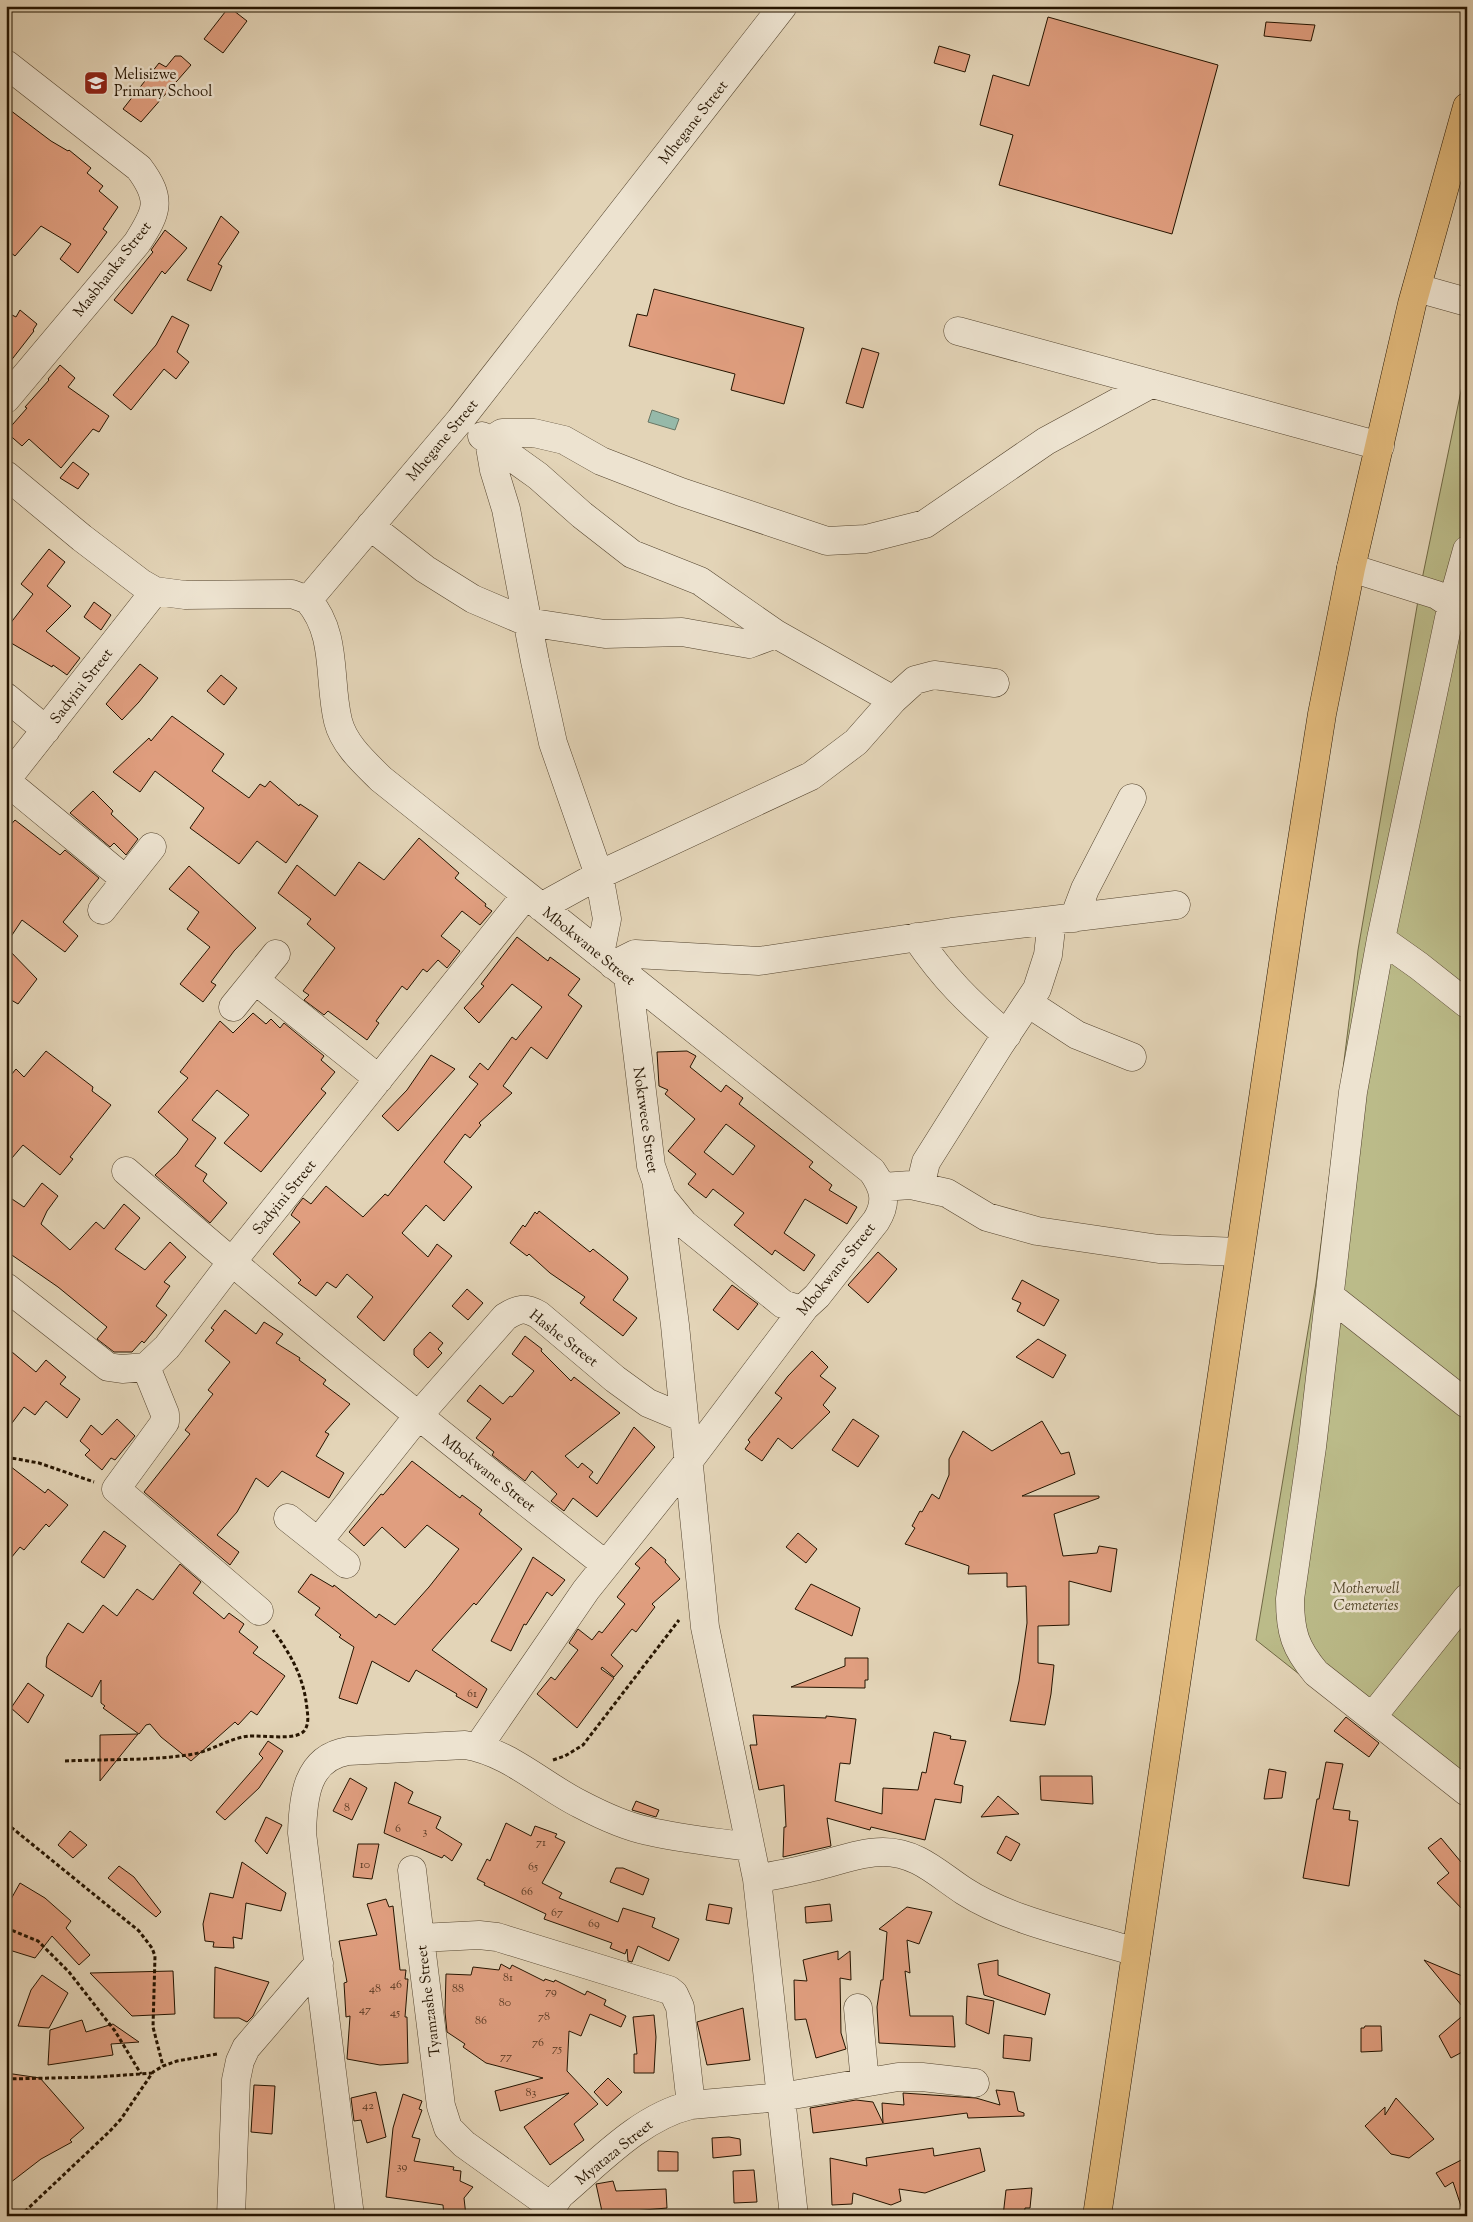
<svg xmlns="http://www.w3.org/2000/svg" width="1473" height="2222" viewBox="0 0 1473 2222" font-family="'Sorts Mill Goudy',serif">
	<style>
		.green { fill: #bbbb89; stroke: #706844 }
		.water { fill: #96b9a9; stroke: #697765 }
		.building { fill: #e09e7f; stroke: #251400; fill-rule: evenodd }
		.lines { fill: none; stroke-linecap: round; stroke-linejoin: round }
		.minor-casing { stroke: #54442e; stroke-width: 29 }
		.major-casing { stroke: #251400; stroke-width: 29 }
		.path { stroke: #251400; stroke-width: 3; stroke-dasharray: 4 2.5; stroke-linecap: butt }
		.minor { stroke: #ede3d0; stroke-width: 28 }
		.major { stroke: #e2ba7c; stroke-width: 28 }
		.labels { text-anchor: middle; stroke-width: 5; stroke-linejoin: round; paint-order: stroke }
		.number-label { font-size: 12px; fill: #543620 }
		.poi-label { font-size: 15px; fill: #251400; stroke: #ede3d0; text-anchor: start }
		.street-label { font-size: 15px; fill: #251400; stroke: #ede3d0 }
		.park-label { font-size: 15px; font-style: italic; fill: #524629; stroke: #ede3d0 }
	</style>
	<rect width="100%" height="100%" fill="#e3d4b7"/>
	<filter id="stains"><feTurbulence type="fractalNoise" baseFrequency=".004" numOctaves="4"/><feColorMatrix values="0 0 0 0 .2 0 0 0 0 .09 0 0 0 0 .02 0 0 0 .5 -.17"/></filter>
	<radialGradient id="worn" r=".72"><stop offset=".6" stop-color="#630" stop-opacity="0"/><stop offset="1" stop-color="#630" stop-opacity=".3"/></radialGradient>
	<path class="green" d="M1467 362V1807L1256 1640 1316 1283 1358 950 1420 589Z"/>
	<path class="water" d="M652 410 679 419 675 430 648 422Z"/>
	<path class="building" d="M229 7 247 21 223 53 204 39Z
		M1048 17 1218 65 1172 234 999 185 1013 135 980 125 993 75 1029 86Z
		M1266 22 1315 25 1311 41 1264 36Z
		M939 46 970 55 965 72 934 63Z
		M175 56H181L191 65 141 122 123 109 159 63 166 67Z
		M6 107 51 141 68 151 69 150 91 168 87 173 103 186 99 191 118 207 103 229 107 232 78 273 60 259 71 244 41 226 15 256 6 249Z
		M221 216 239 232 218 264 222 266 211 291 187 280Z
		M165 230 187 248 165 274 162 271 132 314 114 300 153 252 151 250Z
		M654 289 804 328 784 404 731 390 735 374 629 346 637 314 647 316Z
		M20 310 37 324 33 330 34 331 6 367V312L16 317Z
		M172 316 189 325 177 352 189 362 176 379 164 369 131 410 113 395 156 345Z
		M862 348 879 353 863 408 846 403Z
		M60 365 75 378 68 387 109 416 99 432 93 429 61 468 29 439 22 446 6 432 27 408 25 407 49 380 48 379Z
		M73 462 89 474 78 489 60 478Z
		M49 549 65 562 47 586 71 606 46 631 80 658 67 675 53 665 52 667 6 640V629L33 594 21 584Z
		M94 602 111 615 101 630 84 617Z
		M140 664 158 678 139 702 122 720 106 704Z
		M221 675 237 688 224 705 207 691Z
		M172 716 224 754 212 771 249 798 260 784 265 787 270 781 299 806 300 804 318 816 286 863 257 841 239 864 190 828 204 808 155 771 140 792 113 772 149 738 151 741Z
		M93 791 113 811 111 814 138 839 126 855 114 843 110 847 70 813Z
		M15 820 60 855 65 850 99 878 63 922 78 936 65 952 22 920 6 944V830Z
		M419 838 459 873 455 878 486 904 485 906 492 911 480 925 462 911 441 936 460 951 447 968 438 960 427 972 423 969 407 990 402 986 376 1021 379 1023 367 1040 328 1011 324 1015 304 1000 309 995 303 991 335 948 307 924 311 919 278 893 297 865 335 896 359 862 384 880Z
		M189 866 256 928 234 951 211 982 216 985 203 1002 180 984 210 947 187 929 199 912 169 889Z
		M517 937 548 961 550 957 580 979 568 995 582 1006 547 1059 531 1047 503 1086 512 1093 479 1123 481 1125 470 1138 465 1134 444 1162 472 1187 444 1221 426 1205 402 1233 428 1257 437 1244 452 1256 384 1341 357 1317 373 1297 347 1274 336 1288 327 1282 316 1296 298 1283 301 1280 273 1254 300 1222 291 1215 296 1207 303 1198 311 1204 326 1186 363 1217 385 1194 388 1196 478 1084 469 1077 480 1063 488 1070 512 1037 516 1040 542 1007 512 984 479 1023 464 1008 484 986 481 984Z
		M6 947 37 979 18 1004 6 997Z
		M253 1013 266 1024 271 1019 280 1028 284 1023 324 1056 321 1060 335 1072 321 1089 326 1093 261 1172 224 1143 249 1115 217 1090 192 1120 216 1138 195 1166 207 1174 203 1181 227 1203 210 1223 155 1175 177 1154 188 1139 158 1112 188 1078 180 1072 220 1021 233 1033Z
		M46 1051 93 1087 92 1091 111 1105 70 1157 73 1159 60 1175 23 1145 6 1165V1081L16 1069 24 1077Z
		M687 1051 696 1056 690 1067 721 1092 726 1085 743 1098 739 1104 813 1162 809 1167 832 1185 829 1190 857 1207 847 1224 805 1199 784 1233 815 1255 804 1271 775 1250 772 1255 734 1225 744 1213 713 1189 706 1198 688 1184 696 1174 668 1151 695 1119 665 1094 668 1090 659 1086 657 1052ZM726 1124 755 1146 733 1175 704 1152Z
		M431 1055 455 1069 398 1131 382 1116 407 1090Z
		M42 1183 58 1196 47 1211 41 1224 70 1250 96 1222 104 1229 124 1204 140 1218 115 1249 145 1270 170 1242 186 1257 164 1282 170 1286 156 1306 167 1315 144 1343 142 1341 132 1352H114L97 1339 107 1327 58 1287 6 1251V1195L24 1207Z
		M539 1211 590 1252 593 1249 627 1276 628 1279 613 1300 637 1318 623 1336 580 1303 585 1297 550 1273 529 1254 527 1256 510 1243 523 1225 525 1227 535 1212 537 1214Z
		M878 1252 897 1269 868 1303 848 1285Z
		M1022 1280 1059 1300 1044 1326 1017 1311 1021 1303 1012 1299Z
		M732 1285 758 1304 738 1330 713 1310Z
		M467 1289 483 1303 468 1320 452 1306Z
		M225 1310 256 1334 264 1322 283 1334 276 1343 300 1358 299 1360 326 1380 323 1384 350 1404 325 1432 329 1434 316 1456 344 1473 329 1498 282 1471 268 1487 256 1478 237 1512 217 1535 239 1552 230 1565 144 1492 190 1434 185 1430 213 1394 208 1390 230 1362 205 1341 214 1330 211 1328Z
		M430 1332 443 1343 438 1349 442 1353 428 1368 414 1355V1349Z
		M525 1336 542 1349 541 1351 571 1381 574 1377 620 1413 565 1456 578 1468 582 1463 593 1472 589 1477 597 1484 634 1427 655 1447 597 1517 573 1498 564 1511 551 1501 557 1494 532 1471 525 1481 492 1455 494 1452 476 1438 491 1419 467 1401 480 1385 503 1404 510 1396 512 1397 534 1371 512 1354Z
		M1038 1339 1066 1355 1053 1378 1016 1357Z
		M6 1347 36 1372 46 1360 66 1377 60 1384 80 1399 67 1418 46 1401 35 1415 24 1407 6 1431Z
		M812 1351 828 1367 820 1376 836 1388 823 1405 830 1412 792 1449 778 1438 762 1461 745 1449 750 1442 748 1440 782 1398 775 1393 788 1376Z
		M117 1419 135 1436 115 1460 111 1458 102 1470 85 1455 90 1450 80 1441 91 1425 102 1435Z
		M853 1419 879 1436 858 1467 832 1450Z
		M1042 1421 1061 1454 1069 1452 1075 1474 1022 1496H1099V1498L1054 1514 1063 1556 1097 1553 1099 1546 1117 1549 1111 1592 1069 1581V1625L1038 1626V1663L1054 1665 1051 1694 1045 1725 1010 1721 1019 1681 1027 1623 1026 1586 1007 1587V1573L968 1574 969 1566 905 1544 915 1528 912 1526 920 1511 922 1512 932 1494 939 1499 949 1475V1459L963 1431 992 1451Z
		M412 1461 460 1498 462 1495 482 1510 479 1514 522 1549 476 1605 474 1603 432 1650 487 1689 477 1708 456 1696 457 1694 416 1670 409 1682 372 1661 357 1704 339 1698 354 1647 339 1637 341 1635 315 1615 320 1608 298 1592 311 1574 333 1587 334 1585 376 1618 379 1614 395 1625 429 1587 459 1549 427 1525 405 1548 382 1527 364 1546 349 1532 381 1494 383 1495Z
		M6 1463 45 1493 48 1489 68 1505 49 1527 46 1524 24 1550 20 1547 6 1564Z
		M104 1531 126 1546 104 1578 81 1562Z
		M798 1533 817 1549 806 1563 786 1547Z
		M651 1547 666 1560 665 1562 680 1579 652 1604 655 1607 636 1632 632 1629 611 1655 623 1666 614 1677 602 1667 601 1669 614 1678 577 1728 537 1694 551 1677 555 1680 578 1650 569 1643 578 1629 592 1640 599 1631 602 1633 625 1604 617 1597 640 1568 635 1564Z
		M533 1557 565 1580 552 1596 547 1592 526 1625 524 1624 511 1651 491 1641Z
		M180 1564 201 1582 193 1593 224 1619 229 1613 244 1624 239 1632 258 1647 253 1653 285 1676 257 1715 251 1711 238 1725 235 1722 191 1761 161 1737 150 1724 146 1725 139 1734 103 1708 105 1706 101 1703V1680L92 1697 46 1667 47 1657 68 1623 83 1633 103 1605 117 1616 137 1589 153 1600Z
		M811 1584 860 1608 852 1636 795 1609Z
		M845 1658H868V1680H865V1688L791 1687 845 1666Z
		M28 1683 44 1695 28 1723 11 1708Z
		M753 1715 826 1718V1716L856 1719 850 1764 840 1763 835 1801 882 1814 883 1788 918 1790 922 1772 926 1773 934 1732 951 1736 950 1739 966 1741 954 1784 963 1786 961 1803 935 1799 925 1840 871 1827 870 1830 827 1818 831 1846 783 1857 784 1827H786L784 1785 759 1790 750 1745H757Z
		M1346 1717 1379 1743 1369 1757 1334 1731Z
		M138 1734 100 1781V1735Z
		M268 1741 283 1751 259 1788 225 1820 216 1812 263 1758 259 1754Z
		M1326 1762 1343 1764 1333 1809 1350 1811 1349 1820 1358 1821 1349 1886 1303 1878 1317 1799H1319Z
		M1269 1769 1286 1772 1282 1798 1264 1799Z
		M1040 1776H1092L1093 1804 1041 1800Z
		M350 1778 367 1788 352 1820 333 1811Z
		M395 1782 413 1792 408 1803 441 1817 436 1828 462 1844 452 1861 444 1855 442 1858 384 1833Z
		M998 1796 1019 1814 981 1817Z
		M636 1801 659 1810 656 1817 632 1810Z
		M266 1817 282 1825 267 1854 255 1841Z
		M506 1823 531 1836 535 1826 557 1834 555 1837 565 1842 542 1883 562 1893 559 1898 618 1922 623 1908 655 1918 652 1927 679 1939 669 1961 638 1946 632 1962 628 1961 627 1949 625 1954 610 1948 612 1943 544 1919 546 1914 484 1885 485 1883 477 1879 487 1859 490 1861Z
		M70 1831 87 1845 73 1858 58 1845Z
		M1006 1836 1020 1844 1011 1861 997 1853Z
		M1441 1838 1461 1862 1467 1857V1914L1437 1883 1449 1873 1428 1848Z
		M358 1844H379L372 1879 353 1877Z
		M242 1862 286 1893 281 1911 246 1903 242 1939 233 1937 234 1948 213 1947 214 1942 205 1941 203 1924 210 1893 233 1898Z
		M119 1866 134 1877 161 1912 156 1917 108 1878Z
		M616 1868H623L649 1879 643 1895 610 1882Z
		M20 1883 45 1898 71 1921 66 1928 90 1955 79 1965 52 1936 35 1958 6 1949V1908Z
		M386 1899 389 1907 393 1906 400 1970H406L405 1979H408L405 2017H407L408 2063 380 2065 347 2059 350 2016 346 2017 344 1983 347 1982 339 1941 377 1935 367 1904Z
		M709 1904 732 1908 729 1924 706 1920Z
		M830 1904 832 1921 806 1923 805 1907Z
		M907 1907 932 1912 919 1944 907 1940 910 1973 905 1971 910 2016H953L955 2047 879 2043 877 2007 881 1980H883L887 1932 879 1929Z
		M838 1951V1960L850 1951 851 1980 840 1978 841 2033 846 2049 816 2058 806 2019 795 2020 794 1980 807 1981 803 1960Z
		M998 1960V1975L1050 1994 1045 2015 984 1995 978 1964Z
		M1424 1960 1467 1978V2012Z
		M501 1964 510 1969 512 1965 544 1981 545 1979 554 1982 555 1980 585 1995 587 1991 606 2000 604 2005 626 2016 621 2027 590 2014 581 2036 569 2031 567 2071 598 2104 574 2124 584 2140 550 2165 524 2127 569 2093 500 2111 495 2091 543 2078 486 2063 463 2047 465 2044 447 2032 445 2012 446 1974 471 1975 473 1967 499 1970Z
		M215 1967 269 1982 253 2016 247 2022 239 2018H214Z
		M173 1971 175 2014 132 2016 90 1973Z
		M42 1975 68 1993 49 2028 18 2026 31 1990Z
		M967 1996 994 2001 989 2034 966 2024Z
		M743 2008 750 2060 707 2065 697 2022Z
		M1467 2012V2052L1466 2050 1451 2058 1439 2036Z
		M654 2015 656 2037 654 2073H634V2054H637L633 2017Z
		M82 2020 86 2032 113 2024 139 2042 111 2044 113 2055 48 2065 50 2030Z
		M1365 2026H1381L1382 2051 1361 2052V2028H1364Z
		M1004 2035 1032 2038 1030 2061 1003 2058Z
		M6 2073 40 2078 84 2128 70 2140 72 2142 41 2159 6 2186Z
		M608 2078 622 2092 607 2106 594 2092Z
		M254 2085 275 2086 272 2134 251 2132Z
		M996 2090 1014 2092 1018 2111 1024 2113V2116L968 2118 967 2113 813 2133 810 2108 856 2100 873 2102 883 2123 882 2103 904 2105 903 2093 976 2098 1000 2105Z
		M376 2092 386 2137 367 2143 361 2120 354 2121 351 2098Z
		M403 2094 422 2101 419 2109 422 2110 412 2137 420 2139 414 2161 454 2167 453 2170 461 2171 460 2181 473 2187 464 2198 466 2216H444L443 2205 386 2197 393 2128Z
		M1396 2098 1434 2139 1409 2158 1391 2154 1365 2126 1385 2107V2115Z
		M729 2137 740 2139 741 2155 713 2158 712 2138Z
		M933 2148 934 2156 980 2148 985 2171 925 2193 899 2189 901 2201 891 2205 853 2193 852 2204 832 2205 830 2158 867 2166 866 2158Z
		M658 2151 678 2152V2171H658Z
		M1467 2157V2212H1463L1453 2182 1445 2187 1436 2173Z
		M754 2170 757 2202 734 2203 733 2171Z
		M613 2181 616 2191 666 2189 667 2208 622 2212V2216H603L596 2184Z
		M1032 2188 1030 2208H1025L1024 2216H1003L1006 2190Z"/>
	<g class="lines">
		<defs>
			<path id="minor" d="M6 64 139 168C163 200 157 212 137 243L6 399
				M1417 288 1467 302
				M958 331 1380 446
				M482 436 538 476 582 515 632 554 700 581 776 634 893 700
				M6 475 82 538 141 583 155 591 185 595 292 594 308 600 460 420 783 6
				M370 526 425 569 473 599 527 622 605 634 682 632 749 644 776 634
				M1467 550 1452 604 1381 939 1353 1092 1312 1447 1290 1599C1290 1632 1295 1648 1316 1673L1467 1792
				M1351 568 1437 595 1466 614
				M6 697 46 730
				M6 780 155 591
				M6 781 126 880
				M541 907 599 875 811 776 856 742 893 700 915 680 934 675 995 683
				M102 910 152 847
				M1074 918 1085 889 1132 798
				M916 937C944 978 969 1003 1007 1035
				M1381 939 1419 966 1467 1004
				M600 954 607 919 599 875 553 743 535 661 506 509 494 470 489 441 502 433H534L564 440 601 461 681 492 827 541 866 539 925 524 1046 441 1151 384
				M613 965 635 954 759 961 952 932 1176 905
				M628 976 651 1166 662 1197 684 1224 783 1304 798 1309 805 1307
				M255 980 379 1079
				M1028 1003 1077 1035 1132 1057
				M233 1007 276 954
				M126 1171C282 1307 443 1437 606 1565L688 1462 805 1307 817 1296 876 1221C888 1202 884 1188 872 1171L381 779C365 763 344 745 338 721 328 680 338 634 308 600
				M657 1186 675 1325 705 1627 757 1879 794 2216
				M882 1187 911 1185 947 1193 987 1217 1037 1231 1159 1249 1240 1252
				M920 1187 926 1162 999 1046 1037 989 1048 955 1052 920
				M6 1287 108 1367 122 1369 146 1367 167 1347 231 1263 526 895
				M1331 1297 1467 1404
				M146 1367 165 1414V1422L116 1489 259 1611
				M288 1518 346 1564
				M318 1542 418 1416 505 1317C519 1308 525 1307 539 1315L615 1379 648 1403 684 1418
				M1372 1717 1467 1598
				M478 1747 586 1590 606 1565
				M412 1870 420 1938
				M757 1879C775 1875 794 1872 813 1867 836 1862 859 1852 883 1852 917 1852 938 1874 964 1891 1012 1922 1081 1935 1136 1952
				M858 2008 865 2082
				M552 2207 464 2144 448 2128 441 2106 420 1938 479 1935 497 1937 669 1990 674 1994 680 2007 691 2105
				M231 2216 236 2080 240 2061 246 2048 319 1963
				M350 2216 302 1833C303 1798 306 1758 348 1751L465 1745C509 1752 542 1785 580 1804 601 1815 624 1826 648 1831 681 1839 716 1842 750 1847
				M550 2216 552 2207 560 2195C599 2162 640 2117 691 2105L781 2097 898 2077H922L975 2083"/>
			<path id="major" d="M1097 2216 1291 910 1322 714 1351 568 1412 304 1467 107"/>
		</defs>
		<use href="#minor" class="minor-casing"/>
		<use href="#major" class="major-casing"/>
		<path class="path" d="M6 1457 39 1463 94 1482
			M553 1760 565 1756 583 1745 679 1620
			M65 1761C108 1759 152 1761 194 1754 213 1750 230 1738 249 1736 262 1735 296 1741 304 1731 309 1725 308 1716 307 1709 304 1677 291 1655 273 1630
			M6 1823 139 1931 152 1948 155 1956 153 2027 163 2066
			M6 1928 38 1941 69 1972 115 2031 141 2074
			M6 2079 98 2077 152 2073
			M20 2216 109 2132 121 2119 153 2072 163 2066 177 2061 217 2054"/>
		<use href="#minor" class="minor"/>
		<use href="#major" class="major"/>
	</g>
	<defs>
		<symbol id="school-square" viewBox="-11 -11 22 22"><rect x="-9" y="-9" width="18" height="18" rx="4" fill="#8f2418" stroke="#ede3d0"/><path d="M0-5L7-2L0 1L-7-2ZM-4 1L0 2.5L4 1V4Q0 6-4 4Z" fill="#fff"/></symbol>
	</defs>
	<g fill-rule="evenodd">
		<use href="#school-square" x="82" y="69" width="28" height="28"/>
	</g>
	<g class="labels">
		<g class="number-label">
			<text x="472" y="1697">61</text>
			<text x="347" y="1811">8</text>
			<text x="398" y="1832">6</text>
			<text x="425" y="1835">3</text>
			<text x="541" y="1846">71</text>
			<text x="365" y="1868">10</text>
			<text x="533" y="1870">65</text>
			<text x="527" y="1895">66</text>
			<text x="557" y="1916">67</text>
			<text x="594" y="1927">69</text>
			<text x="508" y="1981">81</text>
			<text x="396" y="1988">46</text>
			<text x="375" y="1992">48</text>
			<text x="458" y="1992">88</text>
			<text x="551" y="1995">79</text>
			<text x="505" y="2006">80</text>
			<text x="365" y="2013">47</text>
			<text x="395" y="2016">45</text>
			<text x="544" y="2020">78</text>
			<text x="481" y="2024">86</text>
			<text x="538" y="2046">76</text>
			<text x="557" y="2052">75</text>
			<text x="506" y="2060">77</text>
			<text x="531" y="2096">83</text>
			<text x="368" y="2109">42</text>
			<text x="402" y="2170">39</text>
		</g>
		<g class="poi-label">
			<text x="114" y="79">Melisizwe<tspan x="114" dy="17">Primary School</tspan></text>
		</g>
		<g class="street-label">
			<text transform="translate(693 122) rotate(-52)" y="5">Mhegane Street</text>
			<text transform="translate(112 269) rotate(-52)" y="5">Masbhanka Street</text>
			<text transform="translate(442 440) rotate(-50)" y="5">Mhegane Street</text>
			<text transform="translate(81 686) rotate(-52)" y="5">Sadyini Street</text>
			<text transform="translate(589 946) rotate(39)" y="5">Mbokwane Street</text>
			<text transform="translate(646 1120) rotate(82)" y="5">Nokrwece Street</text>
			<text transform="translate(284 1197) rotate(-51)" y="5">Sadyini Street</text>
			<text transform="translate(836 1269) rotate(-51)" y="5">Mbokwane Street</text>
			<text transform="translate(564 1338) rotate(38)" y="5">Hashe Street</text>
			<text transform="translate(489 1473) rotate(38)" y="5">Mbokwane Street</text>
			<text transform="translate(428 2001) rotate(-97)" y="5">Tyamzashe Street</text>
			<text transform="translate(614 2152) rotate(-39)" y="5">Myataza Street</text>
		</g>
		<g class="park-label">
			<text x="1366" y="1593">Motherwell<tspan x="1366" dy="17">Cemeteries</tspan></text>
		</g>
	</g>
	<rect width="1473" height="2222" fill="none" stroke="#e3d4b7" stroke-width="25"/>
	<rect x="8" y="8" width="1458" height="2207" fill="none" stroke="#251400" stroke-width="2.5"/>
	<rect x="12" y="12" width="1448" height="2197" fill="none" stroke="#251400"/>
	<rect width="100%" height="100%" filter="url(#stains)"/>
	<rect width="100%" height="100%" fill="url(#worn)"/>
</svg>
